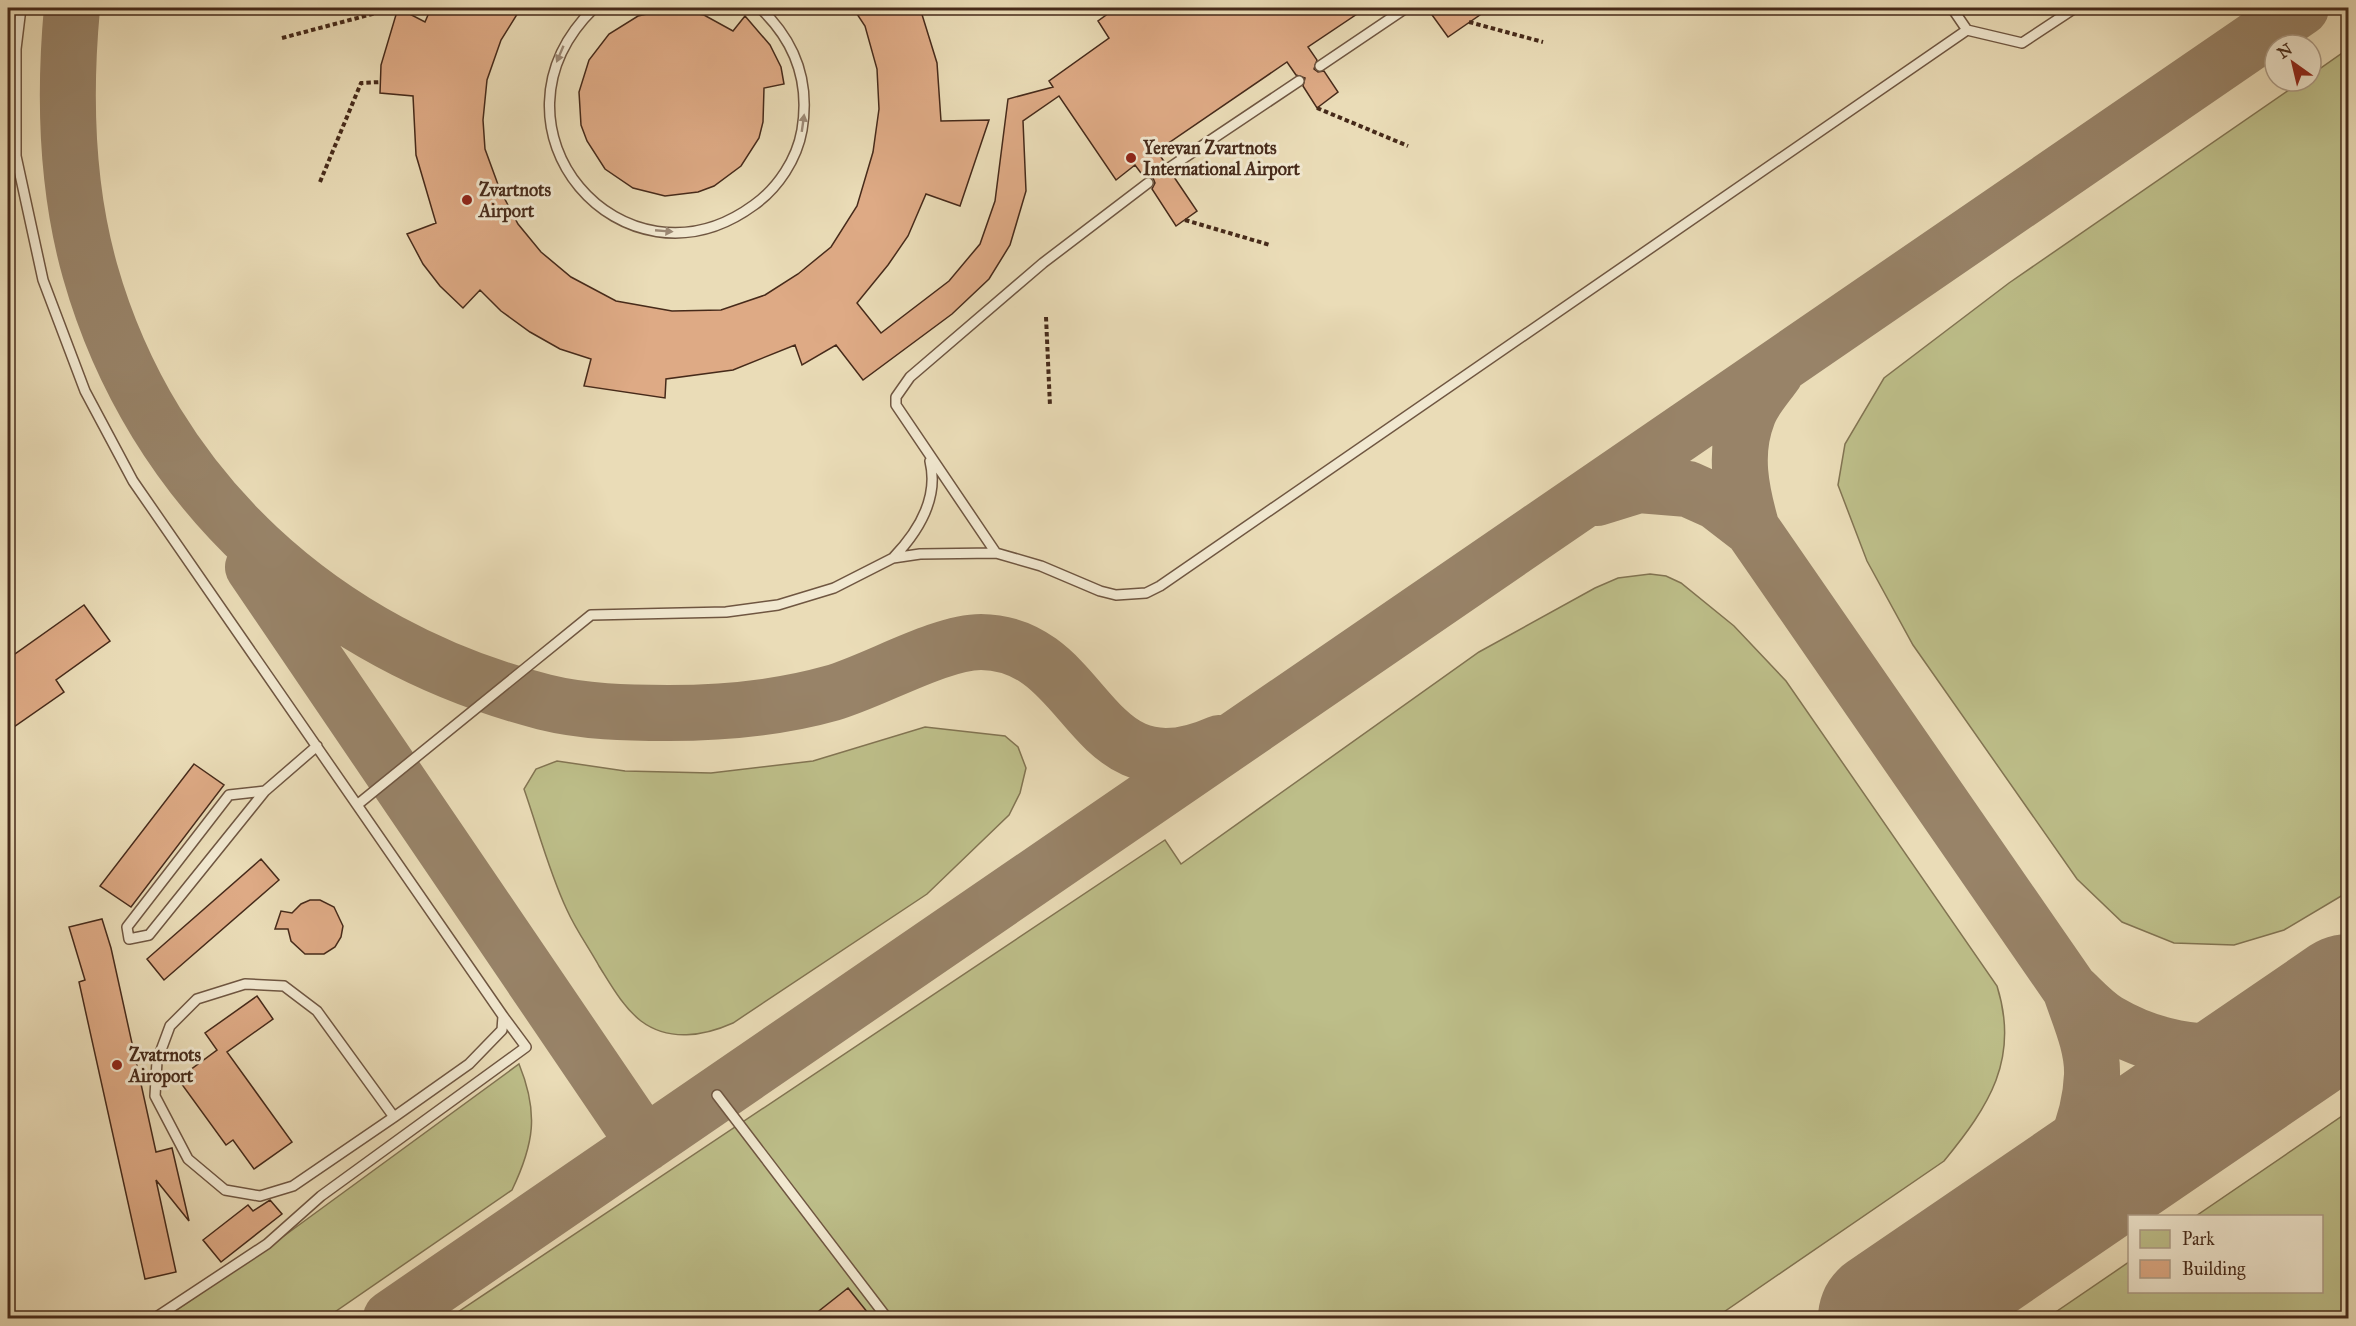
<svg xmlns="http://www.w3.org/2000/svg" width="2356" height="1326" viewBox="0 0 2356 1326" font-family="'IM FELL Great Primer',serif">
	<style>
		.green { fill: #bdbe89; stroke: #827452; stroke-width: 1.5 }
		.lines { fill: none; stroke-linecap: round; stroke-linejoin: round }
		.taxiway { stroke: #988368; stroke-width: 56 }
		.runway { stroke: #988368; stroke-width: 136 }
		.building { fill: #deaa85; stroke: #462a1a; stroke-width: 1.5 }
		.lane-casing { stroke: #6f5641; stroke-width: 12 }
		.path { stroke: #462a1a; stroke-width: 4; stroke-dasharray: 4.5 3; stroke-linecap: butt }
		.lane { stroke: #f1e8d0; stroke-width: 9 }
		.oneway { fill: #9c8975 }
		.poi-dot { fill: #8f2418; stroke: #f1e8d0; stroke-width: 2 }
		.labels { text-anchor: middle; stroke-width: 6; stroke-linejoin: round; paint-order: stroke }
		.poi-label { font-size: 18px; font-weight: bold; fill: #462a1a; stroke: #f1e8d0; text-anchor: start }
	</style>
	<rect width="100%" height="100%" fill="#eadcb7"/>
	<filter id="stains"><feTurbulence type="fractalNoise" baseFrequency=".00333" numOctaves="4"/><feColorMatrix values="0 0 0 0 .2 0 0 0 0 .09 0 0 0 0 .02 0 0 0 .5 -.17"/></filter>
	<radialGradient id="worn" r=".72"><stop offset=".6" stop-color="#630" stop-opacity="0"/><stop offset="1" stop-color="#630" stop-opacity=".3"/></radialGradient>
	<path class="green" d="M2348 49V892L2284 930 2234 945 2174 943 2122 922 2077 879 1913 645 1867 561 1838 485 1845 444 1884 378 2009 283 2302 81H2311V75Z
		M1650 574 1666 576 1681 583 1734 626 1786 681 1997 986C2020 1059 1989 1106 1944 1161L1715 1318H449L1165 840 1181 864 1479 652 1595 588 1618 578Z
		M925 727 1005 736 1018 747 1026 768 1020 793 1009 815 927 894 733 1023C704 1036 669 1042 641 1021 623 1007 611 985 599 966 589 948 576 930 567 910 549 872 538 829 524 789L536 769 557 761 625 771 711 773 813 761Z
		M519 1064C539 1113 534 1144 512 1190L326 1318H165L273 1244Z
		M2348 1112V1318H2047L2129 1262 2130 1292H2322V1216H2196Z"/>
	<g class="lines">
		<path class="taxiway" d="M72 8C64 95 66 186 90 271 152 490 325 646 544 702 584 712 627 713 668 713 723 713 779 708 832 693 874 681 940 642 981 642 1092 643 1086 802 1219 743
			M1597 498 1639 485 1688 489 1717 502 1752 529C1741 491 1733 453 1748 415 1753 400 1767 385 1776 372
			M1752 529 2070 989C2079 1016 2093 1046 2092 1075 2090 1128 2065 1172 2037 1215
			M253 567 645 1144
			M2070 989C2082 1000 2094 1014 2108 1022 2164 1055 2230 1061 2289 1037 2303 1031 2317 1022 2330 1015
			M391 1318 2301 8"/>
		<path class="runway" d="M1886 1318 2348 1002"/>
	</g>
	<path class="building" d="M398 8 425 22 431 8H521L501 40 487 80 483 120 485 149 500 190 518 224 541 252 571 277 616 301 672 311 721 310 765 295 798 274 831 247 857 206 873 152 879 109 877 69 865 26 853 8H920L937 63 941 121 989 120 960 206 926 194 908 236 888 265 857 303 881 333 949 281 980 244 995 201 1008 99 1053 87 1049 81 1109 38 1098 21 1116 8H1366L1308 47 1317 60 1314 69 1318 72 1324 71 1338 92 1317 108 1303 86 1305 78 1296 75 1287 62 1157 151 1165 163 1164 172 1172 174 1197 211 1176 226 1152 189 1155 183 1153 178 1144 177 1135 165 1116 180 1059 96 1023 121 1026 191 1010 245 989 279 952 314 863 380 836 345 802 365 795 345 733 370 666 379 665 398 584 386 591 359 560 349 530 332 501 311 480 290 463 308 440 286 423 264 407 234 436 223 416 155 413 96 380 93 381 65Z
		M1427 8H1490L1448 37Z
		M670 9 704 15 733 31 745 16 770 45 781 67 784 84 764 88 763 122 759 138 741 166 714 186 698 192 665 196 633 188 605 169 587 141 581 125 579 92 589 60 609 34 638 16Z
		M84 605 110 641 56 680 64 692 8 731V659Z
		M194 764 224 785 131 907 100 886Z
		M261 859 279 880 164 980 147 959Z
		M310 900H320L334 907 343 926 341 937 335 947 324 954H305L291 941 288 929H275L281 911 292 913 301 904Z
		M102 919 111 948 156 1152 172 1148 189 1221 156 1180 176 1272 145 1279 79 982 85 980 69 927Z
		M257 996 273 1019 227 1052 292 1142 254 1169 233 1140 226 1145 178 1079 217 1050 205 1033Z
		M270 1200 282 1214 221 1262 203 1240 248 1205 253 1211Z
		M848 1288 872 1318H810Z"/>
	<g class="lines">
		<defs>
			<path id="lane" d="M21 8 16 49V156L43 280 85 391 133 481 503 1016 502 1030 469 1064 394 1117 293 1186 260 1196 225 1190 188 1159 155 1096 157 1061 170 1026 197 999 245 984 284 986 317 1011 394 1117
				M594 8C473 127 623 301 754 205 778 188 797 159 802 130 810 82 795 41 760 8
				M1952 8 1967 30 2022 43 2075 8
				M1320 66 1406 8
				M1169 168 1299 81
				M996 553 896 405V397L910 377 1043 263 1148 183
				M893 558C918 532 939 498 930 461
				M265 791 229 795 127 927 129 939 149 935 265 791 317 746
				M357 805 591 615 726 612 778 605 834 588 893 558 920 554 996 553 1041 566 1100 591 1116 595 1146 593 1160 586 1967 30
				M717 1095 887 1318
				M155 1318 267 1244 321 1196 526 1047 503 1016"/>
		</defs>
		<use href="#lane" class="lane-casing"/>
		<path class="path" d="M1469 22 1543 42
			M282 38 395 8
			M1317 108 1408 146
			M320 182 361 83 381 82
			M1185 220 1270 245
			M1046 317 1050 406"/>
		<use href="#lane" class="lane"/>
	</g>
	<defs><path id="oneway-solid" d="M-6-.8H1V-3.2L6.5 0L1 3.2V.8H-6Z" transform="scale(1.5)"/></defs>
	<g class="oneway">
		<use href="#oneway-solid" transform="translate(560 54) rotate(113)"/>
		<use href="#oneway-solid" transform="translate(803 123) rotate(-82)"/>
		<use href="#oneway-solid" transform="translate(664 231) rotate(5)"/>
	</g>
	<g class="poi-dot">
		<circle cx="1131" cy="158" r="6"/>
		<circle cx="467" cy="200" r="6"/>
		<circle cx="117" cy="1065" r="6"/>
	</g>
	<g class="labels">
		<g class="poi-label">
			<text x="1143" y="154">Yerevan Zvartnots<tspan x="1143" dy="21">International Airport</tspan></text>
			<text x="479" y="196">Zvartnots<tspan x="479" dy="21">Airport</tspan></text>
			<text x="129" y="1061">Zvatrnots<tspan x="129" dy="21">Airoport</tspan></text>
		</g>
	</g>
	<rect width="2356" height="1326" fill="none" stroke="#eadcb7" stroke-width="30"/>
	<rect x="9" y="9" width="2338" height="1308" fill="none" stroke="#462a1a" stroke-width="3"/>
	<rect x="15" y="15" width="2326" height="1296" fill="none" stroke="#462a1a" stroke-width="1.5"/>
	<rect x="2128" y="1215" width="195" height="78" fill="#f1e8d0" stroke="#ad9c87" stroke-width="1.5"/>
	<rect x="2140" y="1230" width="30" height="18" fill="#bdbe89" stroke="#ad9c87" stroke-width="1.5"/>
	<text x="2182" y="1245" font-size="18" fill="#462a1a">Park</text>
	<rect x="2140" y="1260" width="30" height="18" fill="#deaa85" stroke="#ad9c87" stroke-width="1.5"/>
	<text x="2182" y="1275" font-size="18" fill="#462a1a">Building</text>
	<g transform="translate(2293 63) rotate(326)"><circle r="28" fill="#f1e8d0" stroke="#ad9c87" stroke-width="1.5"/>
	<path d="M0-4.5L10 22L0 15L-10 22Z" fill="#8f2418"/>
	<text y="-9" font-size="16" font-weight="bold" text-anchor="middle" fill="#462a1a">N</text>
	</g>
	<rect width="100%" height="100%" filter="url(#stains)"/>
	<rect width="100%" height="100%" fill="url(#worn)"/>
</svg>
